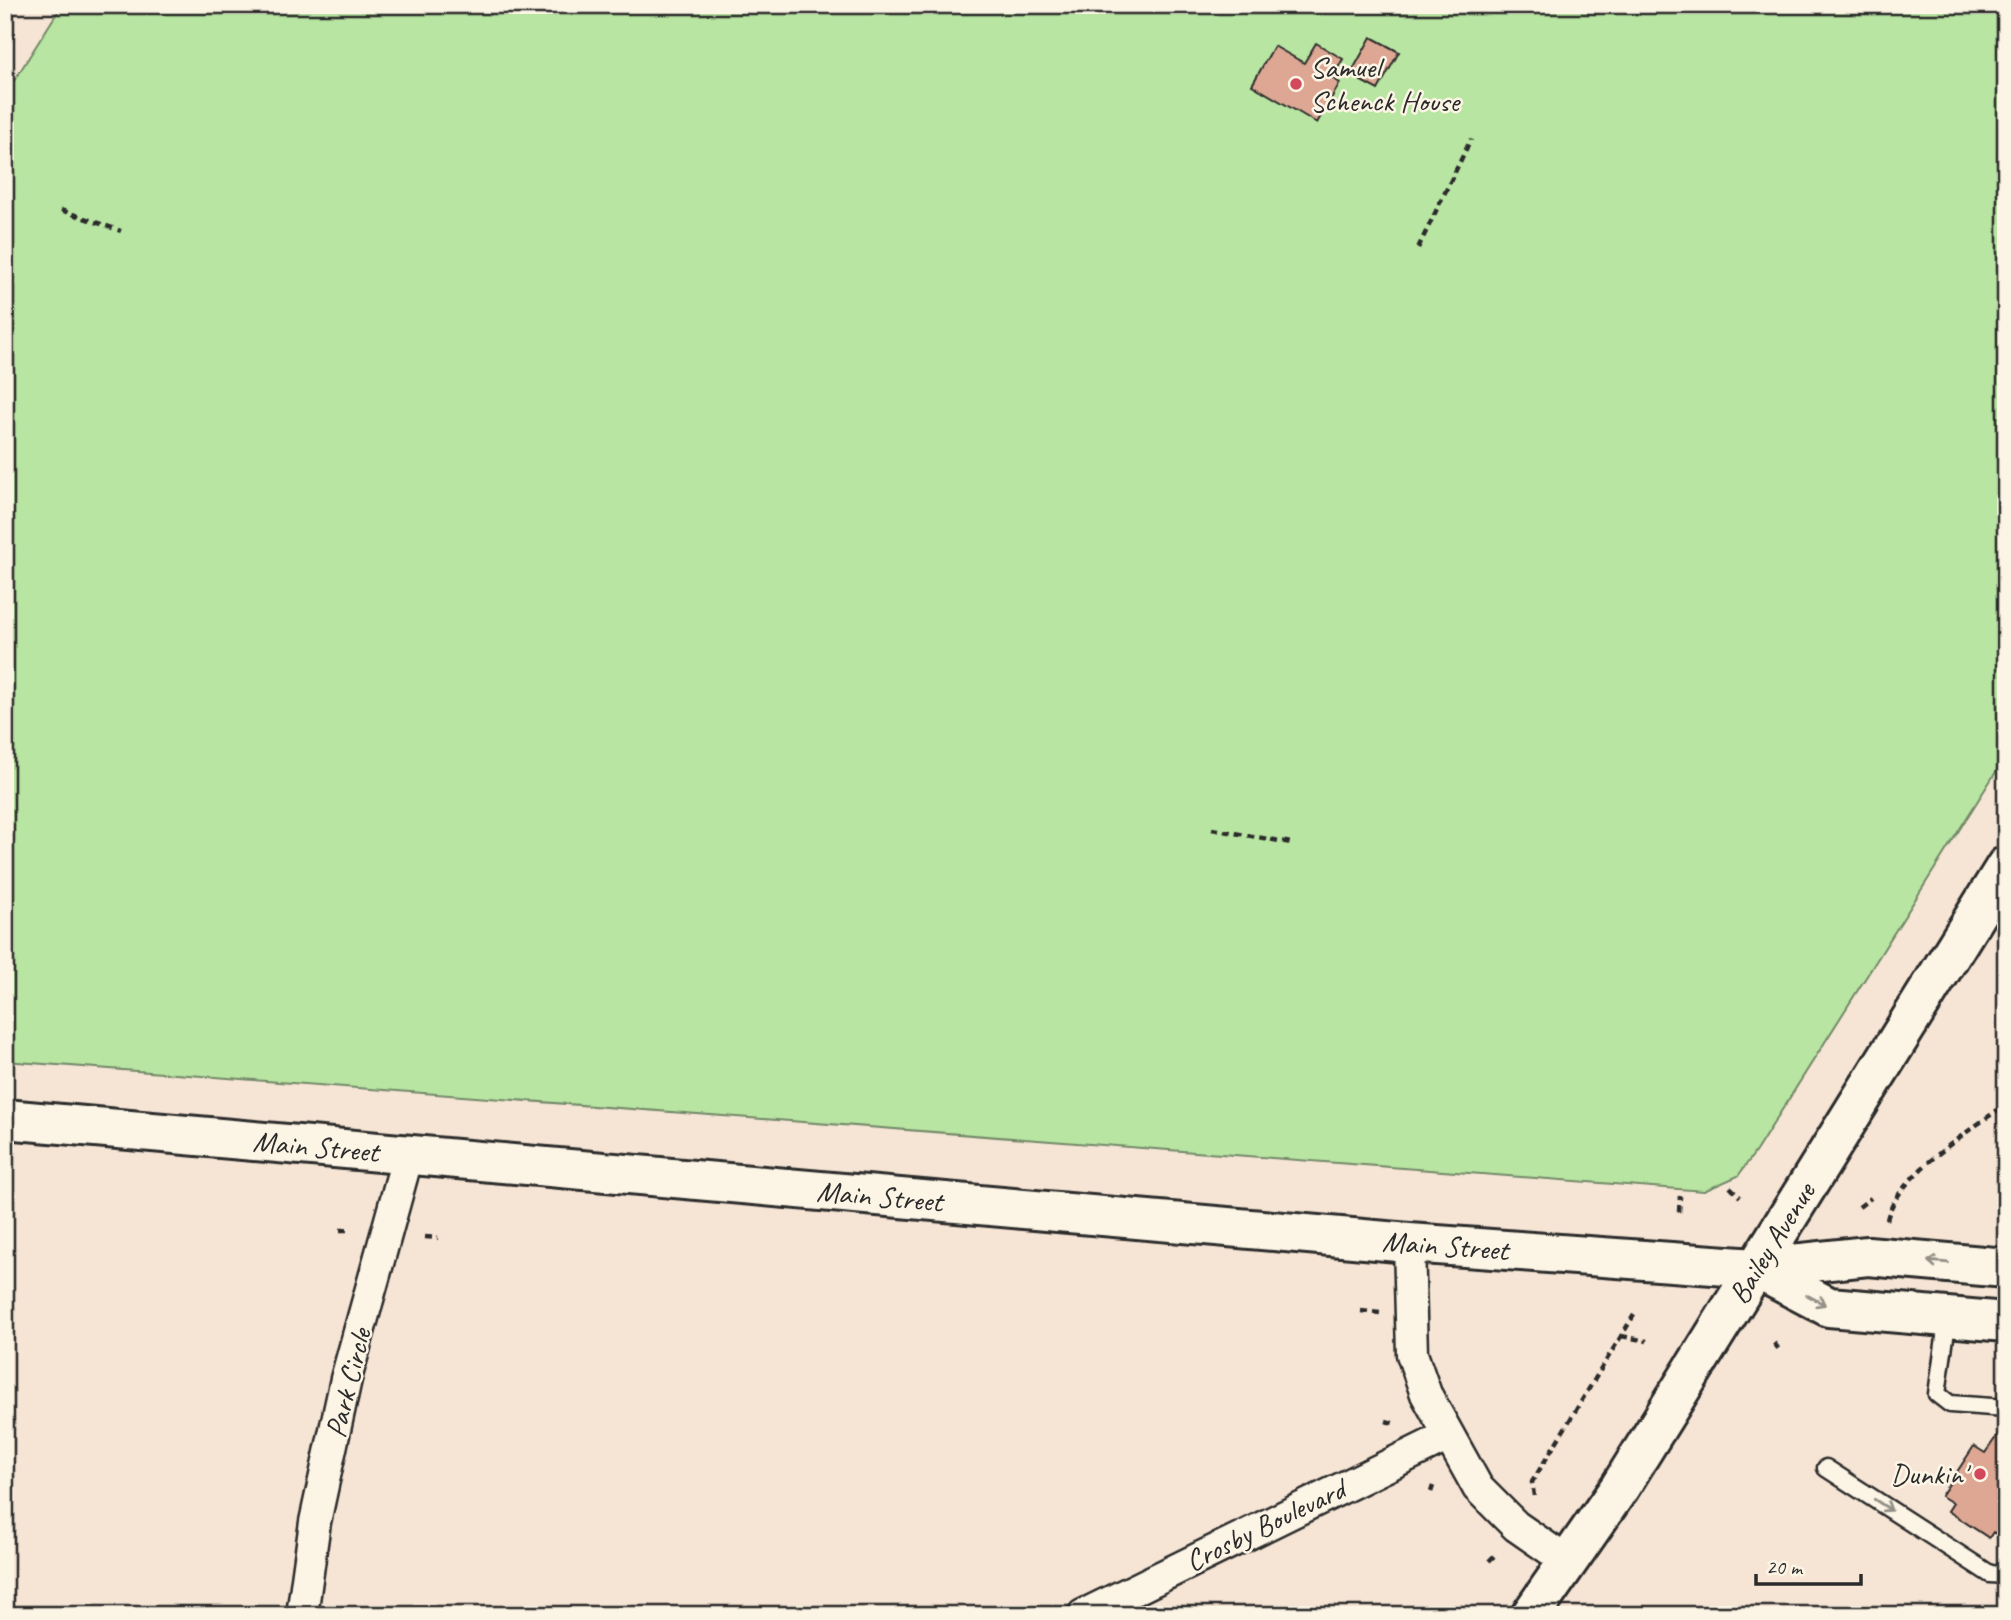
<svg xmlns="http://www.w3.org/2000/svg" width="2011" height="1620" viewBox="0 0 2011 1620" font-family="Caveat,sans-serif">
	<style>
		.grass { fill: #b9e5a3; stroke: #728867; stroke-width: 2 }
		.building { fill: #dda793; stroke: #2b2b2b; stroke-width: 2 }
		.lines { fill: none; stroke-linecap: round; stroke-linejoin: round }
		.lane-casing { stroke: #2b2b2b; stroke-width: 21 }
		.street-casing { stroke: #2b2b2b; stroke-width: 35 }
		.primary-casing { stroke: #2b2b2b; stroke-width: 44 }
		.path { stroke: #2b2b2b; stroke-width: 4.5; stroke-dasharray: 7 5; stroke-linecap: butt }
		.lane { stroke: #fcf5e5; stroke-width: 16 }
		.street { stroke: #fcf5e5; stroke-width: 30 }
		.primary { stroke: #fcf5e5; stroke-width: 38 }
		.oneway { stroke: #949088 }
		.poi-dot { fill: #d1495b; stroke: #fcf5e5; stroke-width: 2.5 }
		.labels { text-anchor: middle; stroke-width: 5; stroke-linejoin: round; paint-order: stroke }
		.poi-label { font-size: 30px; fill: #2b2b2b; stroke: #fcf5e5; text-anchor: start }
		.street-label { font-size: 30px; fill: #2b2b2b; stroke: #fcf5e5 }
	</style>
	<rect width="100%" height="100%" fill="#f6e5d5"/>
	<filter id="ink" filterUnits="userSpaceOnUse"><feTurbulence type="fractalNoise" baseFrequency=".0143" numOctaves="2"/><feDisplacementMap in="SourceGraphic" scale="14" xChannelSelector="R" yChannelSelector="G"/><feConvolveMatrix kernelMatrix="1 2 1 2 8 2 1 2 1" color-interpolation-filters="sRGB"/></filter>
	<g filter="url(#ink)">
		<path class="grass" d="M62 5H2006V756L1756 1151 1738 1176 1704 1191 5 1061V95Z"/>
		<path class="building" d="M1371 37 1399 52 1378 90 1350 75Z
			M1316 43 1343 59 1332 78 1340 83 1317 123 1252 85 1274 46 1304 63Z
			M2001 1430 2006 1433V1540L1993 1532 1989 1538 1948 1511 1953 1503 1941 1496 1974 1446 1985 1453Z"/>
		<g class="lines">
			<defs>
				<path id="lane" d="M1948 1316 1937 1394 1950 1404 2006 1408
					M1826 1468 1990 1574 2006 1575"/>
				<path id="street" d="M1409 1243 1412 1354 1426 1394 1478 1488 1516 1526 1568 1562
					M302 1615 315 1522 346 1379 408 1155
					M1083 1615 1448 1436"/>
				<g id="primary">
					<path id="s1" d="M5 1119 1409 1243 1755 1268 1868 1256 2006 1268"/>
					<path d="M1755 1268 1829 1307 2006 1322"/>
					<path id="s2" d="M1531 1615 1620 1487 2006 866"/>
				</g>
			</defs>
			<use href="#lane" class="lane-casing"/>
			<use href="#street" class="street-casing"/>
			<use href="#primary" class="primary-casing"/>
			<path class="path" d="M61 210 121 231
				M1418 248 1471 139
				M1212 829 1291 843
				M1730 1187 1740 1197
				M1859 1207 1871 1198
				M1679 1212 1680 1196
				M1887 1220C1896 1176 1971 1130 2006 1104
				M340 1230H350
				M425 1237 438 1238
				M1361 1311 1381 1313
				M1621 1336 1647 1341
				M1774 1343 1781 1352
				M1386 1421 1396 1424
				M1431 1492 1433 1486
				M1534 1496 1532 1482 1634 1315
				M1489 1561 1497 1553"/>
			<use href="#lane" class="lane"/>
			<use href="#street" class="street"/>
			<use href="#primary" class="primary"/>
		</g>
		<defs><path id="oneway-shaft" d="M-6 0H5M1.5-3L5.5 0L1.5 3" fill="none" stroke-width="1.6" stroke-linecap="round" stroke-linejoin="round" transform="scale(1.75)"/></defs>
		<g class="oneway">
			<use href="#oneway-shaft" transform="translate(1938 1262) rotate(-175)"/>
			<use href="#oneway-shaft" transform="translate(1816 1300) rotate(28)"/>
			<use href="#oneway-shaft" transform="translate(1883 1505) rotate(33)"/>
		</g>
	</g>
	<g class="poi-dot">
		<circle cx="1296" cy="84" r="7"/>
		<circle cx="1980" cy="1474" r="7"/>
	</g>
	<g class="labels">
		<g class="poi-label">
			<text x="1310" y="77">Samuel<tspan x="1310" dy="34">Schenck House</tspan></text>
			<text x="1966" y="1484" text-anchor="end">Dunkin'</text>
		</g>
		<g class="street-label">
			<text dy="10" stroke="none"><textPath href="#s1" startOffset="312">Main Street</textPath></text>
			<text dy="10" stroke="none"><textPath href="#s1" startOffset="878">Main Street</textPath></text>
			<text dy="10" stroke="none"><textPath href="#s2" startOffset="443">Bailey Avenue</textPath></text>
			<text dy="10" stroke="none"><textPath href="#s1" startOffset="1446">Main Street</textPath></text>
			<text transform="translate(348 1383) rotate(-76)" y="10">Park Circle</text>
			<text transform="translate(1265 1525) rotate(-26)" y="10">Crosby Boulevard</text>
		</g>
	</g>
	<rect width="2011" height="1620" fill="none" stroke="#fcf5e5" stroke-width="28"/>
	<rect x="14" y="14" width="1983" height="1592" fill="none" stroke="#2b2b2b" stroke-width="2.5" filter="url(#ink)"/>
	<path d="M1756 1574v10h105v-10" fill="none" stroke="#2b2b2b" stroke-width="3.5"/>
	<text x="1766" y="1574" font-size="21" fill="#2b2b2b" stroke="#fcf5e5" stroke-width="5" paint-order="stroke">20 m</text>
</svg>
